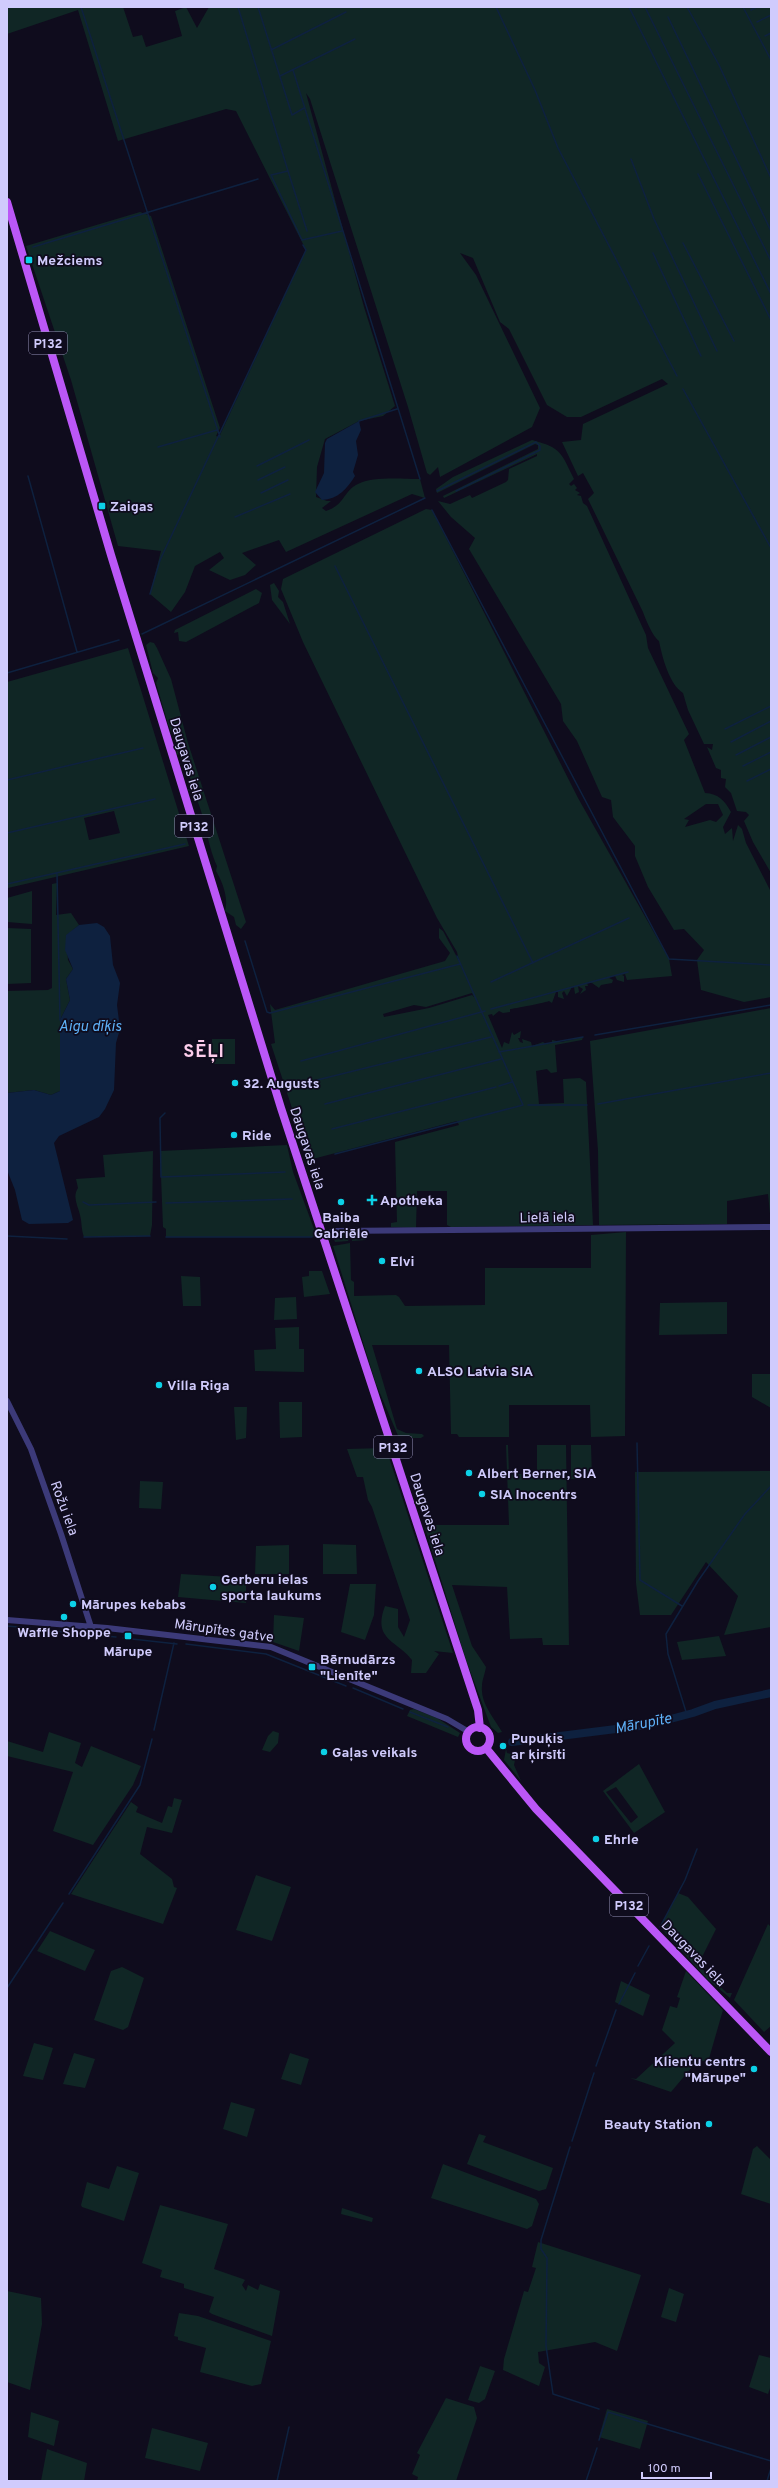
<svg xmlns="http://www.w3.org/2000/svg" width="778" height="2488" viewBox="0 0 778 2488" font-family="Overpass,sans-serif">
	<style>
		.green { fill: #102625; fill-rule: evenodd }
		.water { fill: #0e213f }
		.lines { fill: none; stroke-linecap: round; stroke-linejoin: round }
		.stream { stroke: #0e213f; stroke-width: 1.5 }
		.river { stroke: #0e213f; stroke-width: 8 }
		.tertiary { stroke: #3c3a79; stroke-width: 6 }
		.primary { stroke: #bb57f7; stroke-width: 8 }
		.poi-dot { fill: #0cd1e7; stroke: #0f0c1d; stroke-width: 1.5 }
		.labels { text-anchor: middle; stroke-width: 3.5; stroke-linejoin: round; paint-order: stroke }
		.shield { fill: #0f0c1d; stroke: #9692b9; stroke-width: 1 }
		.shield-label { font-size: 13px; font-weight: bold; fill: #d0cbfc }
		.poi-label { font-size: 14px; font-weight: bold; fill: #d0cbfc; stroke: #0f0c1d; text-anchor: start }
		.street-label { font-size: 14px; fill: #d0cbfc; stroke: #0f0c1d }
		.water-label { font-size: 15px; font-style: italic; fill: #5eb0f7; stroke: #0f0c1d }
		.district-label { font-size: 18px; font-weight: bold; letter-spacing: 1px; fill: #fccdeb; stroke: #0f0c1d }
	</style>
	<rect width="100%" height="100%" fill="#0f0c1d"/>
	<path class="green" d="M7 7H123L133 37 142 35 146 47 182 36 175 11 186 7 197 28 209 7H771V873L753 842 744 821 749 815 746 812 737 811 731 793 725 787 726 779 721 778V770L716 768 707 747 712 750 713 744H704L688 710 683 693C669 684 662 656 659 641 653 637 645 618 643 612L588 499 594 493 583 473 578 476 562 442 581 440 583 424 668 384 662 379 581 417H567L547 405 509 329 500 322 473 258 460 253 476 275 540 408 532 427 440 477 438 467 430 475 427 473 408 407 310 99 306 93 364 307 395 406 383 416 359 421 325 439 317 467 316 497 327 501H331L322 508 326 511C345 505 343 491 358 484 372 476 404 479 420 479L425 498 412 494 286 552 279 540 242 553 256 565 245 575 230 580 209 570 224 558 220 552 195 566 185 592 171 612 150 594 161 551 118 546 71 380 26 246 140 212 151 216 220 428 216 436 219 437 306 250 236 111 226 109 118 141 78 10 7 34Z
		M532 440C562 448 561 453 574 479L569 484 571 486 574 484 577 488 575 490 580 493 577 495 581 496 583 503 587 506 646 635 648 648 689 734 684 740 705 793C719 794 724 800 731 812L723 827 725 834 732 828 733 841 738 825 742 829 746 843 771 892V997L744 1002 701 990 697 960 704 950 684 929 674 930 648 887 635 856V846L613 817 611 800 602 797 577 741 563 721 561 704 469 549 475 538 451 517 438 501 450 504 470 495 472 498 506 482 508 480 509 469 537 456V454L444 498 443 496 538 449V445L535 444 437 493 436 489 453 477ZM706 804H718L723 815 716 822 710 820 685 827 689 820 684 819Z
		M426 509 432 510 578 798 669 959 672 976 627 980 625 974 622 975 624 976V982L617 980 615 976H611L609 978 613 980 612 983 601 985 599 988 592 983H587L588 986H585L586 990 580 994 583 989 578 986 579 992 575 994 574 987H572L567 996 564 991 562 993 564 999 558 997V992H556L552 1003 549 1001C548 1002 513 1009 510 1009V1012L503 1013 499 1011 493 1016 492 1014 488 1015 502 1048 504 1042 509 1044 512 1032 514 1035 521 1031 520 1038H518L520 1042 523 1043 522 1039 531 1042 532 1046 543 1042 546 1044 552 1043V1040L561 1042 583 1037 582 1040 555 1045 557 1072 551 1073 547 1069 536 1071 539 1104 564 1103 563 1079 580 1078 586 1082 593 1225 451 1227 447 1225V1191H417L416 1228 391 1227V1223L397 1222 395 1142 459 1125 457 1121 309 1160 271 1044 275 1043 270 1004 275 1010 445 961 450 953 439 938V928L443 931 459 961 457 952 437 918 303 642 281 589 283 579ZM472 993 474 997 472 995 429 1008 384 1017 383 1014 414 1005 426 1007Z
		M274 583 279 591 278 597 283 602 290 624 272 600 270 585Z
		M256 589 262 593 259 603 186 642 179 641 178 632 174 633 175 630Z
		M150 642 154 643 157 648 171 679 188 743 246 922 241 929 236 925 234 917 225 911C229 898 222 881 216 871L217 866C206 842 206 815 193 792L187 790 192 787 193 782 186 773 180 755 176 754 178 748 168 724 156 683 158 678 153 673 146 645Z
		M128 648 189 846 8 888 7 682ZM114 811 120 833 89 840 84 818Z
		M57 883 56 915 71 913 79 925 66 936 68 960 73 969 66 979 70 1000 60 1020V1091L51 1095 34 1090 7 1093V991L48 990 52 988V884Z
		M32 891V924L7 922V898Z
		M7 928 31 929V983L7 984Z
		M771 1008V1224L768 1194 727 1201V1224L599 1225 598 1151 590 1041Z
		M212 1039H235V1064H212Z
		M287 1145 293 1172 317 1237H166V1229L163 1227 160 1151Z
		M153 1151 152 1225 150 1236 84 1237C81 1229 82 1222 80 1215 78 1206 72 1197 78 1188L76 1179 105 1177 103 1155Z
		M626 1232 625 1436 591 1437 590 1405H509V1437H459L457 1434H451L449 1345H372L397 1429 406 1433 422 1434 424 1436 421 1438H399L376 1384 333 1246 350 1243 351 1280 354 1282V1296L396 1295 399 1297 405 1306 485 1305V1268H591V1235Z
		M339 1234H362L366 1240 352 1241V1238H349L348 1241 335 1242 333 1237Z
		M309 1271H322L330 1294 304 1297 302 1277 309 1276Z
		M181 1276 200 1277 201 1306H183Z
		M296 1297 297 1319 274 1320 275 1298Z
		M727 1302V1334L659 1335 660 1303Z
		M299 1327V1349H304V1372L255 1371 254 1350 276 1349 275 1328Z
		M752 1374H771V1408L752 1397Z
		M279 1402H302V1437L280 1438Z
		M234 1407H247L246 1438 236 1440Z
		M506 1445H508L509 1474H537V1445H566L569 1645H543L542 1638 510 1639 507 1587 452 1585 472 1646 486 1667C485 1674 482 1680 482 1686 480 1703 494 1718 502 1732L498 1733 491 1727 466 1660 425 1528 427 1526 432 1528 431 1525H509Z
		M571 1445H591L592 1478 571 1479Z
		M386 1448 453 1653 434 1651 439 1654 426 1673H411L412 1660C397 1640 372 1640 385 1606L398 1609V1627L404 1637 410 1620 372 1507 368 1500 363 1477H357L347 1449Z
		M771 1471V1627L724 1635 738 1596 706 1562 671 1615H640L636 1583 635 1472Z
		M140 1481 163 1482 161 1509 139 1508Z
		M323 1544 356 1545 357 1574H323Z
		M289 1545V1574H255L256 1546Z
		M181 1574 246 1578V1603L178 1597Z
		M350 1584H376L374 1615 365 1640 341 1632Z
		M274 1615 304 1618 299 1651 273 1642Z
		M719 1636 726 1656 682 1660 677 1642Z
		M414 1709 437 1718 460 1733 458 1737 407 1716 410 1710Z
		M273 1731 279 1733 278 1743 270 1752 262 1750 268 1736Z
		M49 1732 81 1743 75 1763 82 1767 91 1746 141 1766 133 1785 93 1845 53 1831 73 1772 7 1756V1741L43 1752Z
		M506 1749 507 1753 516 1755 514 1765 521 1781 504 1760Z
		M639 1764 665 1812 634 1833 603 1791ZM616 1787 638 1817 631 1823 606 1792Z
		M174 1798 182 1800 172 1833 147 1827 140 1854 172 1879 174 1887 177 1888 163 1924 71 1894 131 1802 138 1807 136 1812 162 1823 168 1806 172 1807Z
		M256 1875 291 1887 272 1941 236 1930Z
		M678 1893 688 1897 716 1929 698 1965 727 1993H732L730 1998 707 1979 660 1927Z
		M768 1924 771 1927V2026L764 2032 734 2000Z
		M50 1931 95 1950 85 1971 37 1951Z
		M122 1967 144 1978 128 2027 123 2030 94 2020 111 1971Z
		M686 1971 723 2010 708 2062 698 2060 671 2092 630 2078 636 2079 675 2043 662 2030 670 2006 677 2008 680 1998 677 1997Z
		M621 1981 650 1995 643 2016 615 2002Z
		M34 2043 53 2048 43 2080 23 2076Z
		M74 2053 95 2059 85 2088 63 2084Z
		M290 2053 309 2059 301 2085 281 2079Z
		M231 2102 255 2109 247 2137 223 2129Z
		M479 2134 486 2136 483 2142 553 2168 546 2189 539 2191 467 2164Z
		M757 2146 771 2160V2204L741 2194 753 2149Z
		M443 2164 536 2199 539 2204 532 2226 527 2229 431 2198Z
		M117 2166 139 2173 124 2221 82 2207 81 2205 87 2182 109 2189Z
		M160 2205 228 2224 214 2269 243 2279 245 2280 242 2285 246 2291 248 2285 258 2290 260 2284 280 2291 272 2336 212 2314 209 2312 214 2297 184 2288V2284L160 2277 162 2270 142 2263Z
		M342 2208 373 2218 372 2222 341 2214Z
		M538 2242 641 2275 617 2351 595 2342 538 2352 539 2363 545 2367 539 2386 503 2370 504 2359 524 2291 528 2292 536 2268 532 2267Z
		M669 2288 684 2294 676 2322 661 2317Z
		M7 2291 41 2298 42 2324 30 2390 7 2382Z
		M179 2313 198 2316 271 2341 261 2384 252 2386 200 2372 206 2348 178 2340V2337L174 2336Z
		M759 2355 771 2358V2385L768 2394 749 2387Z
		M480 2366 495 2371 485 2399 479 2403 468 2400Z
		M446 2398 474 2407 477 2418 456 2481H417L418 2477 412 2474 420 2455 417 2453Z
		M607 2409 648 2421 640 2449 599 2437Z
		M31 2412 59 2421 54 2446 28 2437Z
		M152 2428 208 2443 200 2471 145 2458Z
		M47 2449 87 2463 84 2481H41Z"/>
	<path class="water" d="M359 421 361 430 356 441 358 455 353 472 355 476C347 489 338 499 322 500L315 492 324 473 325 443 327 439Z
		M97 923 104 927 110 936 113 965 120 983 117 1005 120 1029 116 1043 114 1090 105 1109 99 1117 59 1136 54 1143 73 1220 68 1223 29 1224 22 1220 15 1190 7 1170V1093L34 1090 51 1095 60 1091V1020L70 1000 66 979 73 969 65 950 66 935 79 925Z"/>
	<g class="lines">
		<path class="stream" d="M81 7 220 437
			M238 7 288 171
			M258 7 292 115 304 108
			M361 7V9
			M496 7 535 90 558 148 677 376
			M629 7 771 294
			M645 7 771 261
			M687 7 719 65 771 178
			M743 7 771 60
			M751 10 757 7
			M668 17 771 231
			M757 22 771 15
			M765 36 771 33
			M271 50 346 12
			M293 70 420 479
			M280 76 355 39
			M631 159 654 219 717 351
			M698 174 771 320
			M307 231 288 171 271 175 302 240 342 231
			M683 243 734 341
			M33 247 258 179
			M653 253 701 356
			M683 389 771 548
			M359 421 397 409
			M158 447 217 430
			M257 466 309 440
			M28 476 77 652
			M258 480 285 467
			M437 491 536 442 540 446V450L456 491
			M261 493 288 480
			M432 510 669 959 771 965
			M235 517 290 494
			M335 566 533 963
			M150 594 160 560 306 250 303 245
			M142 634 425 498
			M7 673 119 640
			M725 729 771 706
			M731 742 771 721
			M736 755 771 737
			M743 766 771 752
			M7 780 143 748
			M747 781 771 769
			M7 833 155 799
			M57 873 60 1020
			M7 884 185 844
			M245 941 267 1012 270 1013 460 964
			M491 982 629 918
			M491 1009 628 972
			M595 1035 771 1005
			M499 1052 583 1037
			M301 1061 485 1011
			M305 1083 491 1037
			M499 1086 512 1082
			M325 1104 501 1059
			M598 1104 771 1073
			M528 1105H587
			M165 1113 160 1118 161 1177 285 1172
			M332 1129 496 1087
			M335 1154 523 1105 457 956
			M83 1202 89 1205 156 1202
			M166 1203 292 1199
			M7 1236 67 1239
			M84 1237 150 1236
			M166 1237H312
			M637 1443 640 1580 682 1606
			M7 1626 30 1628
			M44 1630 116 1637
			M123 1638 177 1644
			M186 1644 266 1654 346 1686
			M353 1688 403 1709
			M410 1712 448 1727
			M687 1715 668 1654 666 1634 698 1581 745 1514 771 1486
			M154 1730 174 1643
			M69 1894 140 1785 152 1739
			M660 1927 685 1880 697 1849
			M638 1966 649 1946
			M7 1988 63 1903
			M619 2004 635 1973
			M596 2066 616 2010
			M572 2141 594 2073
			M570 2147 541 2240V2249L547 2258 546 2346 553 2394 599 2409
			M599 2440 608 2412 771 2461
			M277 2481 289 2427
			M586 2481 597 2448
			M767 2481 771 2468"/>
		<path class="river" d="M512 1742 648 1725 693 1713 715 1705 771 1693"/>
		<path class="tertiary" d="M325 1237 333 1231 771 1227
			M7 1401 31 1449 61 1534 91 1627
			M7 1620 107 1628 271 1647 447 1719 469 1732"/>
		<path class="primary" d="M7 202 111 555 281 1108 478 1710 480 1728
			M466 1739a12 12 0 1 1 24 0a12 12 0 1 1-24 0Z
			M486 1748 536 1809 771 2052"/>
	</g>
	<g class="poi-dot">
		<rect x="25" y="256" width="8" height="8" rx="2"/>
		<rect x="98" y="502" width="8" height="8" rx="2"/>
		<circle cx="235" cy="1083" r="4"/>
		<circle cx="234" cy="1135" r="4"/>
		<path d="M370 1194h4v4h4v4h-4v4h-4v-4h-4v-4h4z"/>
		<circle cx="341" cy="1202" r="4"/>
		<circle cx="382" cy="1261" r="4"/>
		<circle cx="419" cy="1371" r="4"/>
		<circle cx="159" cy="1385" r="4"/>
		<circle cx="469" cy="1473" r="4"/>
		<circle cx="482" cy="1494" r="4"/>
		<circle cx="213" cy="1587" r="4"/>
		<circle cx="73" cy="1604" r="4"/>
		<circle cx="64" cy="1617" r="4"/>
		<rect x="124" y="1632" width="8" height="8" rx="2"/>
		<rect x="308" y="1663" width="8" height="8" rx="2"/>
		<circle cx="503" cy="1746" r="4"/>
		<circle cx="324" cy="1752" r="4"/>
		<circle cx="596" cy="1839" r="4"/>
		<circle cx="754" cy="2069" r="4"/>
		<circle cx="709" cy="2124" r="4"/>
	</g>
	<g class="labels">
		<g class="shield">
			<rect x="29" y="332" width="38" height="22" rx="3"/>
			<rect x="175" y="815" width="38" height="22" rx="3"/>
			<rect x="374" y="1436" width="38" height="22" rx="3"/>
			<rect x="610" y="1894" width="38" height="22" rx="3"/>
		</g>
		<g class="shield-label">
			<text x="48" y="348">P132</text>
			<text x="194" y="831">P132</text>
			<text x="393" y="1452">P132</text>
			<text x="629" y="1910">P132</text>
		</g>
		<g class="poi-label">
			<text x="37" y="265">Mežciems</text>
			<text x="110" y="511">Zaigas</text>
			<text x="243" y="1088">32. Augusts</text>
			<text x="242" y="1140">Ride</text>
			<text x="380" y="1205">Apotheka</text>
			<text x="341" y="1222" text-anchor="middle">Baiba<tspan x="341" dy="16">Gabriēle</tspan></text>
			<text x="390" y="1266">Elvi</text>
			<text x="427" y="1376">ALSO Latvia SIA</text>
			<text x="167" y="1390">Villa Riga</text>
			<text x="477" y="1478">Albert Berner, SIA</text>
			<text x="490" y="1499">SIA Inocentrs</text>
			<text x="221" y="1584">Gerberu ielas<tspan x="221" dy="16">sporta laukums</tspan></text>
			<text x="81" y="1609">Mārupes kebabs</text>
			<text x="64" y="1637" text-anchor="middle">Waffle Shoppe</text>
			<text x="128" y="1656" text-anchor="middle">Mārupe</text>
			<text x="320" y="1664">Bērnudārzs<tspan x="320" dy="16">"Lienīte"</tspan></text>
			<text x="511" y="1743">Pupuķis<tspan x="511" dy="16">ar ķirsīti</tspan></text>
			<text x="332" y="1757">Gaļas veikals</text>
			<text x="604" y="1844">Ehrle</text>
			<text x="746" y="2066" text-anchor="end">Klientu centrs<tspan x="746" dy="16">"Mārupe"</tspan></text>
			<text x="701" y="2129" text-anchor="end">Beauty Station</text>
		</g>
		<g class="street-label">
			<text transform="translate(187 759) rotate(73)" y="5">Daugavas iela</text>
			<text transform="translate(308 1148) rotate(72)" y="5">Daugavas iela</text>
			<text transform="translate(547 1217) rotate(-1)" y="5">Lielā iela</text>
			<text transform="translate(65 1508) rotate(70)" y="5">Rožu iela</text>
			<text transform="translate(428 1514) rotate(72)" y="5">Daugavas iela</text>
			<text transform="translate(224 1630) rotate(8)" y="5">Mārupītes gatve</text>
			<text transform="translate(694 1953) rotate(46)" y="5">Daugavas iela</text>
		</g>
		<g class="water-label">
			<text x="90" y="1031">Aigu dīķis</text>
			<text transform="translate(643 1723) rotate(-11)" y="5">Mārupīte</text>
		</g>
		<g class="district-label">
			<text x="204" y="1057">SĒĻI</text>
		</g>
	</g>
	<rect width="778" height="2488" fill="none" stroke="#d0cbfc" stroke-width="16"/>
	<path d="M642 2472v6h69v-6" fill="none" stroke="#d0cbfc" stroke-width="2"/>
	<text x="648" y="2472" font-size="12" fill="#d0cbfc" stroke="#0f0c1d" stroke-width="3" paint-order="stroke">100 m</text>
</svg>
